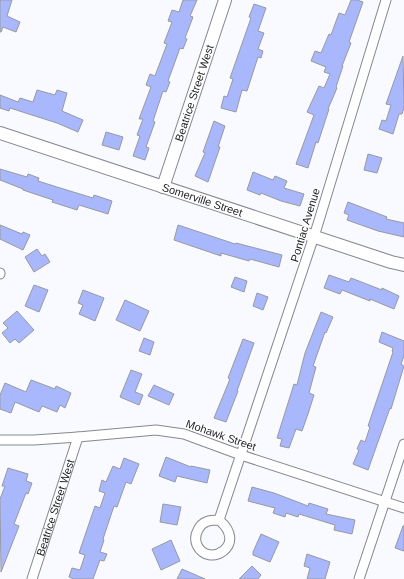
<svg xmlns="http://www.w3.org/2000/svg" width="404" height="579" viewBox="0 0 404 579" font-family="Arial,sans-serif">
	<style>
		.building { fill: #a9b8fd; stroke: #9799a0 }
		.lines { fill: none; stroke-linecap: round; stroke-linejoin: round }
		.street-casing { stroke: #86888f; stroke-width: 11 }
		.secondary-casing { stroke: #86888f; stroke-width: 14 }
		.street { stroke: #fff; stroke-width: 9 }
		.secondary { stroke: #fff; stroke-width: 12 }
		.labels { text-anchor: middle; stroke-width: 3; stroke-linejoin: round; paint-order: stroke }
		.street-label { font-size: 11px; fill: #1b1c1f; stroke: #fff }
	</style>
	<rect width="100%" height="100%" fill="#f9faff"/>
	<path class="building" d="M0 0H12L7 16 20 22 16 32 3 27 1 32H0Z
		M183 0H197L190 16 193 17 185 38 187 39 183 49 180 48 168 81 170 82 166 92 163 91 153 121 155 122 146 147 149 148 145 160 133 156 140 136 137 135 143 119H139L151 87 146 85 150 74 155 76 167 44 164 43 172 22 168 21 172 10 179 12Z
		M351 0H357L363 2 349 42 351 43 342 66H343L336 87 337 88 328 109H329L318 143 316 142 308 168 296 164 314 115 307 112 319 86 324 88 330 74 324 72 326 67 311 61 315 51 321 53 329 34 331 35 339 13 345 15Z
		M254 4 266 8 258 31 264 33 258 49 263 51 261 58 258 57 247 91 242 90 236 112 221 108 224 96 227 97 233 79 230 78 251 18 249 17Z
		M403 56 404 108 402 114H399L393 134 379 129 382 120 386 121 391 105 386 104Z
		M37 90 55 95 57 90 67 93 62 111 83 120 78 132 57 123 10 108 9 111 0 108V95L18 102 20 98 33 102Z
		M214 121 225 126 218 147H220L208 182 195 176 205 153 203 152Z
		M106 132 123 137 119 150 102 145Z
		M368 154 382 158 377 173 364 170Z
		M0 169 27 177 28 174 39 178 38 181 57 187 93 198 94 195 112 201 108 214 79 205 77 210 52 202 53 200 23 190V189L0 180Z
		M253 172 273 180 275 176 287 181 284 188 304 194 300 206 281 201 261 193 260 195 247 190Z
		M348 202 387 217 386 219 404 223V237L378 231 347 220 349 215 344 213Z
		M0 225 22 234 23 232 30 235 23 250 0 239Z
		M178 225 235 244 236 243 282 255 279 267 250 259 249 261 221 253V256L174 240Z
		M37 249 42 256 45 254 50 262 34 272 25 257Z
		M329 275 349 282 351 278 382 290V288L399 296 394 309 370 299V301L342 290 340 294 324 288Z
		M235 277 247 281 244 292 231 287Z
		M34 285 48 290 39 312 25 306Z
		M83 290 104 298 95 321 79 314 83 305 78 303Z
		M257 293 268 297 263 310 253 306Z
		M125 300 149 311 140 331 116 320Z
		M17 311 34 330 19 343 15 339 10 343 2 333 8 328 3 323Z
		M321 312 333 317 326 333 325 332 313 366 316 367 309 393 314 395 308 414 302 431 296 429 289 448 280 446 282 439 277 438 294 384 297 385 305 353Z
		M382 332 404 341V356L401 364 404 366 391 409 390 408 368 470 353 464 359 450 357 449 361 440 365 442 370 427 368 426 393 352 392 351 393 348 379 342Z
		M144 338 154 342 150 355 139 351Z
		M243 339 254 343 237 391H238L226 422 214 418 230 379 228 378Z
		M131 370 142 374 135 392 143 395 139 405 120 397Z
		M31 380 55 389 56 386 71 393 65 408 60 405 57 412 42 406 39 412 15 402 11 413 0 409V395L5 383 26 392Z
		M154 385 174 394 169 405 148 396Z
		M166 457 191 467V466L210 470 207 483 177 476 175 482 159 476Z
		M124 458 139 464 131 484 126 482 117 507 114 506 103 539 104 540 100 552 107 554 104 561 100 560 93 579H74L69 577 72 568 80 570 85 555 79 553 95 506 100 508 105 493 99 491 102 480 106 482 113 466 120 469Z
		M8 468 28 474 26 481 32 483 28 494 26 493 14 524 19 526 1 572 0 499 5 486H2Z
		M252 487 274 493 308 506 309 503 328 509 326 514 355 520 352 534 334 530 335 525 299 514 298 517 286 513 285 517 273 513 275 508 248 501Z
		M163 504 181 507 177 525 160 522Z
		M403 526H404V551L395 548Z
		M261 534 279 542 270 562 253 555V552Z
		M171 540 180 561 161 570 152 549Z
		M307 554 330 562 325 579H307L310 568 304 566Z
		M252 566 261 575 258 579H239Z
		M182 569 205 579H177Z"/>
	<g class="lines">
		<defs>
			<g id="street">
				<path d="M0 273V274"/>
				<path d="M0 440H34L78 437 156 430 184 434 241 455 404 508"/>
				<path d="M219 520C210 520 202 521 198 530 195 535 195 540 197 545 208 569 249 545 219 520L317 227 386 0"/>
				<path id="s1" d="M32 579 78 437"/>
				<path d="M359 579 404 444"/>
			</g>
			<g id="secondary">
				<path id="s2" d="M0 133 391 262 404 265"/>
				<path id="s3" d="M163 187 225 0"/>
			</g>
		</defs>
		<use href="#street" class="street-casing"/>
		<use href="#secondary" class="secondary-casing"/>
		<use href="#street" class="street"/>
		<use href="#secondary" class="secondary"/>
	</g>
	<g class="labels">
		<g class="street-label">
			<text dy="4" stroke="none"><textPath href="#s3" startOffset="99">Beatrice Street West</textPath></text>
			<text dy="4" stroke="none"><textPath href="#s2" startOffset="213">Somerville Street</textPath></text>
			<text transform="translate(305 225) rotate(-73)" y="4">Pontiac Avenue</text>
			<text transform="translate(221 435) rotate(19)" y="4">Mohawk Street</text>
			<text dy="4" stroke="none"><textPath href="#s1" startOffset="75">Beatrice Street West</textPath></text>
		</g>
	</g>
</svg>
